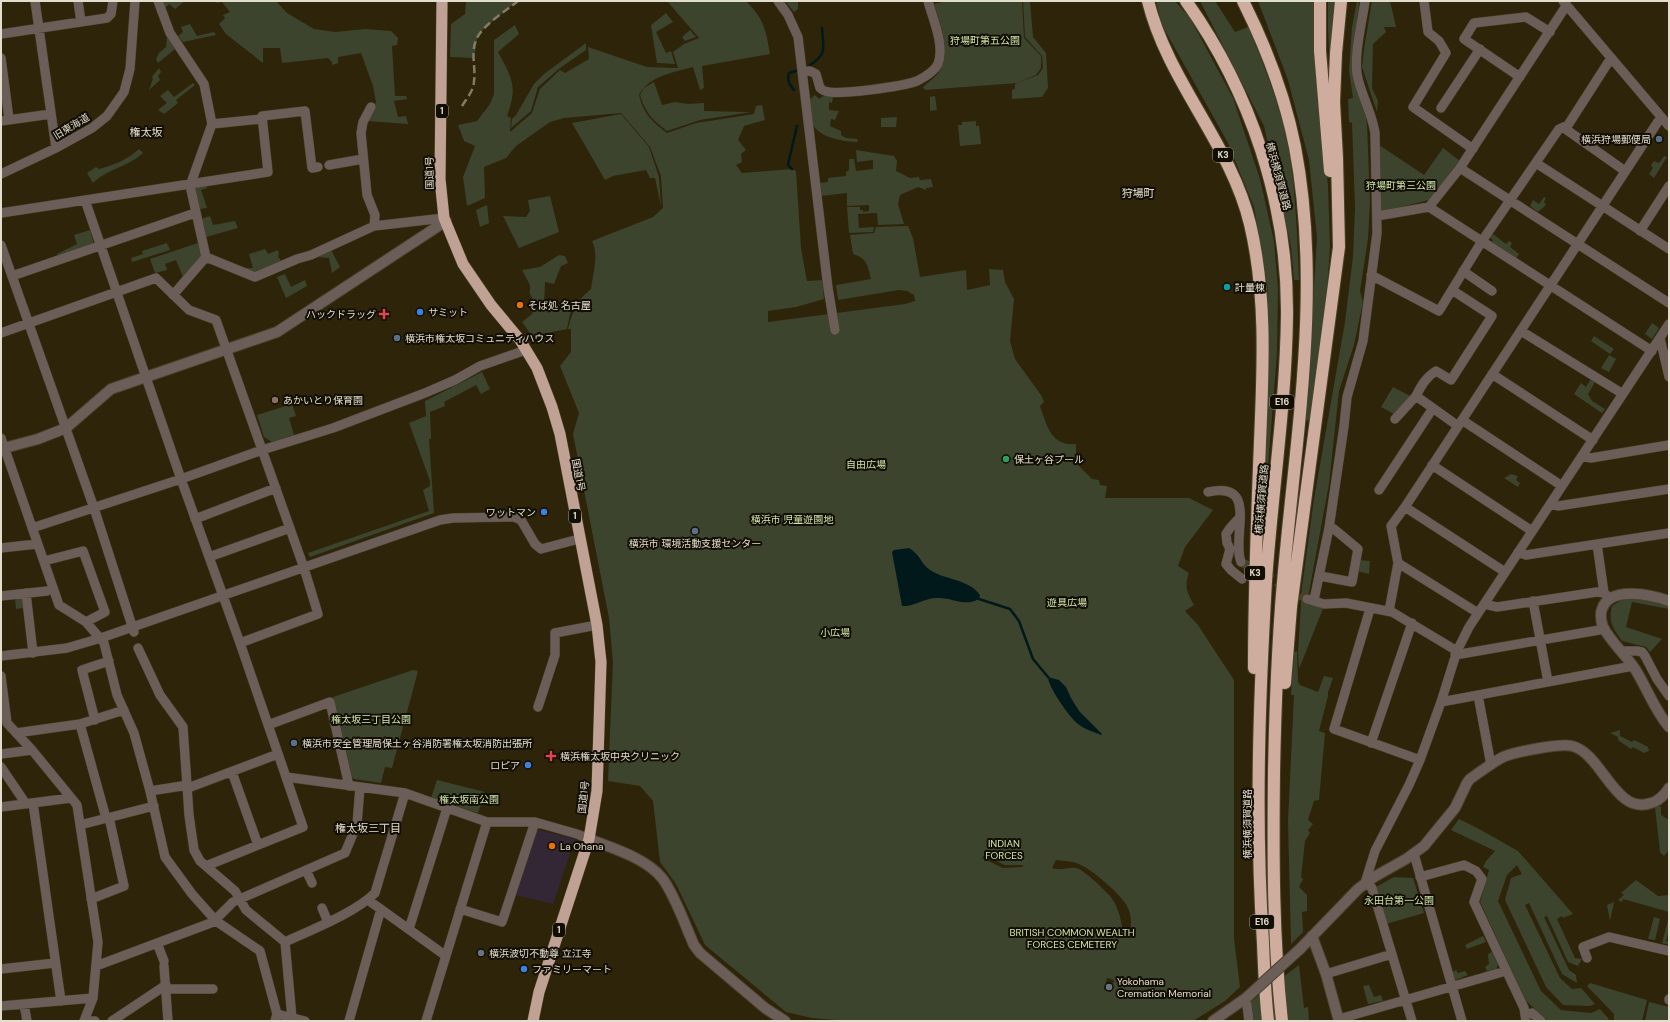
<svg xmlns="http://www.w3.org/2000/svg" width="1670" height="1022" viewBox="0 0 1670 1022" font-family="'DM Sans','Noto Sans JP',sans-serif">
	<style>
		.commercial { fill: #342735 }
		.green { fill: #3c442d; fill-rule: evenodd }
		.water { fill: #02191b }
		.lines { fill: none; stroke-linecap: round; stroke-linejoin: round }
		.stream { stroke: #02191b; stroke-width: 2.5 }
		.minor-tunnel { stroke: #484027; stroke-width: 9; stroke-dasharray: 9 4.5; stroke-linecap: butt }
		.minor-casing { stroke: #4a4229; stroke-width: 10 }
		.tertiary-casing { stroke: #4a4229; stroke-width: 12 }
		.trunk-casing { stroke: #4a4229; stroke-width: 12 }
		.motorway-casing { stroke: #4a4229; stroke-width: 14 }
		.minor { stroke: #6b5e58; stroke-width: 9 }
		.tertiary { stroke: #6b5e58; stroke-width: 10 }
		.trunk { stroke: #c0a295; stroke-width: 11 }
		.motorway { stroke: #cead9f; stroke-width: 12 }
		.rail { stroke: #827b65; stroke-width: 2.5; stroke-dasharray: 8 4; stroke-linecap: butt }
		.tertiary-bridge-casing { stroke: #4a4229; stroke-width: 12; stroke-linecap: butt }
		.tertiary-bridge { stroke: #6b5e58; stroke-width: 10 }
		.service-dot { fill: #5c6f8a; stroke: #120e04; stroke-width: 1.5 }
		.culture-dot { fill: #0f9aa8; stroke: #120e04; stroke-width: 1.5 }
		.food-dot { fill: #e8710a; stroke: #120e04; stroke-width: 1.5 }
		.shop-dot { fill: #3f7fe0; stroke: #120e04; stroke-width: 1.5 }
		.health-dot { fill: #e0444e; stroke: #120e04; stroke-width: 1.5 }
		.education-dot { fill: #8d6e63; stroke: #120e04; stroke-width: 1.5 }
		.leisure-dot { fill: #2e9e5b; stroke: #120e04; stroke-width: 1.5 }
		.worship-dot { fill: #6b7280; stroke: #120e04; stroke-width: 1.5 }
		.labels { text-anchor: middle; stroke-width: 4; stroke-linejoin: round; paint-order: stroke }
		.shield { fill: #120e04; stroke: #a49f91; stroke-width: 1 }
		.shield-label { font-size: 9px; font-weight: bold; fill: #e3ddce }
		.park-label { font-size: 10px; fill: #d0e7ac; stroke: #120e04 }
		.street-label { font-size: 10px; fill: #e3ddce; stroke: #120e04 }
		.poi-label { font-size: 10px; fill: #e3ddce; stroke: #120e04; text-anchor: start }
		.neighbourhood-label { font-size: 11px; fill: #e3ddce; stroke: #120e04 }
	</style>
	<rect width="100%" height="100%" fill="#2d2409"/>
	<path class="commercial" d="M539 830 575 839 553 904 515 895 535 832Z"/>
	<path class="green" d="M162 1H185L175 9 169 4 165 8Z
		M215 1H276L287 13 314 29 335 32 365 29 391 31 398 38 397 45 392 46 395 96H406L407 99 394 101 398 117 406 116 408 124 367 121 376 102 373 86 361 53 338 57V63L332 65V62L328 58 282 63 280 48H263V63L226 34 219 24 225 18 223 15 230 12 222 2 216 3Z
		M466 1H517L478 34 474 58 450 57 451 24 465 14Z
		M667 1H746C764 19 766 30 770 54L702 66 704 88 700 90 693 67C673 73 650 75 639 95 644 115 651 120 667 133L696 123 754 114 756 106 762 105 765 120 744 126 738 140 746 150 741 154 742 162 736 165 742 173 792 169 796 171 801 248 807 281 822 280 824 299 796 307 768 311V322L905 304 915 301 914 295 907 291 899 290 838 300 836 285 871 279C868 266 867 258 853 254L850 235 874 233 876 227 908 226 913 238 920 277 966 270 967 290 990 285 989 269 1003 270 1005 282 1014 299 1010 341 1015 359 1041 395 1044 402 1040 406C1047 425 1050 446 1076 444V463L1092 479 1099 480 1100 485 1107 486 1105 498H1189L1213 510 1185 547 1178 566 1189 573C1184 588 1187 592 1194 605L1185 611 1198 625 1234 680V939L1240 987 1225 1001 1193 1021H847L812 1018 786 1012 705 945 676 884 660 862 653 801 640 786 608 781 613 662 609 618 573 434 579 413 560 366 571 352V329H568C573 311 576 301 591 289 593 273 599 255 592 241L653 217 663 208 661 176 650 147 621 113 564 118 550 122 516 146 506 158 484 167 485 198 467 206 463 177 475 146 464 141 458 125 477 121 490 104 494 94V40L515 25 519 34 498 52C512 78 518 86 507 116L511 118 510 132 532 113 540 89 560 70 565 73 589 59 588 47 647 67 678 68 673 52 684 44 699 38ZM985 854 1004 865H1023L1022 867 1003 868 982 858ZM1056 860C1064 861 1074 861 1081 865 1092 870 1118 892 1125 903 1132 912 1133 929 1127 938 1122 931 1122 925 1120 917 1118 909 1115 902 1110 896 1103 889 1085 870 1076 868 1067 867 1063 871 1052 868ZM1107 978 1114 980 1111 992 1104 990Z
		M785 1H798V9L794 12Z
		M947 1H1022L1024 38 1041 56V68L1036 75 1017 83 925 90 923 87C928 82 936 77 939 72 952 51 940 25 934 4Z
		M1023 1H1030L1033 37 1046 53 1048 88 1042 97 1012 99V90L1015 89V84L1038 75 1043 68 1042 56 1025 37Z
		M1156 1H1175L1190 18 1233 98 1260 179 1274 241 1278 288 1277 353 1266 492H1262L1266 409 1268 290 1254 207 1228 143 1162 25Z
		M1200 1H1215L1235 32 1248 27C1264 65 1280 105 1288 146 1296 190 1297 235 1299 280H1294L1291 246 1264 126Z
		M1258 1H1315L1322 127 1328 186 1330 247 1325 317 1312 421 1306 420 1317 238 1309 160 1288 80Z
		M1328 1H1336L1331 87 1328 29Z
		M1357 1H1359L1353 71 1364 106 1367 124 1370 202 1368 239 1360 291 1363 302 1354 345 1339 391 1329 484 1307 603 1324 606 1299 669 1298 653 1302 587 1314 499 1345 322 1353 256 1355 207 1352 123 1349 122 1348 99 1353 98 1349 70 1352 27Z
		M1372 1H1390L1396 27H1384L1386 32 1373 44 1372 88 1378 101 1377 112 1362 67 1364 49Z
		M666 13 673 22 656 32 666 53 671 51 675 64 657 63 651 25Z
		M190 24 197 36 214 32 216 35 183 42 178 36 183 32 181 27Z
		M690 30 696 37 685 41 682 37Z
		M167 37 175 49 158 63 156 59 159 53 166 47Z
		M586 43V50L560 68 538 87 531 111 511 128 512 119 516 115 534 84 544 74Z
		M159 68 161 72 158 76 160 80 149 90 153 79 152 77Z
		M654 82 662 105 675 102 688 104 704 103V111L751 112 700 120 667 131C652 119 646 114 640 95L644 88Z
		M193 83 195 85 176 100 178 103 164 114 158 110 167 103 160 96 168 90 174 97Z
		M815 95 819 99 825 95 833 97 832 103 829 102V110L839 111 835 120 831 119 830 126 841 131V135L846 138 858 139 857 142C841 141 816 138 810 119 809 113 809 106 809 100Z
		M935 96 937 110 930 111V97Z
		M621 114 649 147 659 177 661 206 655 178H650L646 170 613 176 605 180 572 123Z
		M897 117 896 127H881V118Z
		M976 121V126H979L981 144 960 146 958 125H962V122Z
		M1379 145 1424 175 1443 148 1460 161 1433 199 1380 212Z
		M139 149 143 153C128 167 107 169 93 183L87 173 96 167 99 169C114 165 127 160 139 149Z
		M856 150 894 156 897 161 896 171 910 178 919 177 920 180 931 179 933 187 926 188V190L918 187 900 195 898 204 904 224 878 225 877 213 858 214 859 228 874 227 873 232 849 233 847 207H860V210H863V212L869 211V205L847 206V193L820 196 819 183 828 182V178L846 176V172L849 170V159H854L856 171 873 169V160L857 162Z
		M1664 156 1667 157 1654 178 1649 174 1653 168 1651 165 1654 161 1659 163Z
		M207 184V188L201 190 207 208 199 209 194 191 197 186Z
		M550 196 559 232 519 248 503 216 526 217 530 211 528 200Z
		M1544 197 1546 198 1544 202 1546 205 1538 212 1530 206 1533 200 1539 204Z
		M487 205 489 223 480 227 476 210Z
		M210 216 213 225 235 221 238 228 206 237 201 219Z
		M90 230 94 244 59 257 57 254 77 244 74 235Z
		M1493 234 1506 244 1509 241 1512 243 1510 247 1519 254 1516 259 1491 244 1493 240 1490 238Z
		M167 243 170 250 132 262 131 258 143 254 142 251Z
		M198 243 202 255 183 277 176 260 165 264 167 270 155 273 150 259Z
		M265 249 268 254 278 250 279 254 278 256 281 261 255 273 245 268H253L249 254Z
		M331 250 340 267 332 273 329 258 317 257 316 256Z
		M559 255 565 256 568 263 561 266 554 284 545 282 544 309 577 299 570 314 567 329 532 336 522 322 532 314 536 305 530 294V285L522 270 540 267Z
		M285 274 291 287 305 280 307 286 286 298 277 277Z
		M1652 323 1659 328 1652 339 1645 334Z
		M1594 336 1614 349 1610 354 1591 341Z
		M1609 355 1616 359 1609 372 1601 368Z
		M482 372 490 389 481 394 476 385 444 402 445 406 430 412 431 439H429L434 513 310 557 308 553 429 511 423 490 430 486V481L409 423 426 416 425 401Z
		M1591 379 1595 382 1588 394 1592 401 1605 409 1602 413 1574 394 1581 383 1586 387Z
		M1393 387 1410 396 1396 415 1381 407Z
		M292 404 296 416 289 418 294 435 272 442 264 437 257 415Z
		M1511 474 1518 476 1516 480 1520 483 1518 487 1504 478Z
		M1359 560 1370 561 1369 574 1357 571Z
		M20 597 23 599 24 608 16 609 15 599Z
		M1629 598H1640L1669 605V609L1632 602 1626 627 1662 639 1650 652 1646 647 1622 641C1613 628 1608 622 1612 606L1620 601Z
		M1297 651 1298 682 1300 685 1318 692 1324 676 1333 678 1328 692V696L1319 731 1325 733 1319 800 1314 801 1308 820 1313 824 1308 830 1310 833 1305 841 1301 877 1303 879 1299 887 1307 895V911L1302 912 1303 932 1291 944 1288 821 1294 695H1291L1294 652Z
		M413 670 418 671 392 768 385 767 381 783 354 779 351 776 333 697Z
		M1620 730V736L1632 742 1634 740 1648 747 1649 751 1644 753 1633 747 1631 749 1618 740V737L1610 733Z
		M437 780 485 792 478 813 431 798Z
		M1659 806 1661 807V815L1669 820V850L1664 856 1660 852 1655 807Z
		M1459 819 1481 830 1518 851 1573 914 1563 918 1562 916 1557 919 1575 958 1582 959 1578 966 1568 962 1547 916 1544 917 1569 970 1576 975 1577 983 1562 974 1529 903 1525 905 1560 978 1572 989 1581 988 1595 1004 1590 1006 1563 1005 1546 987 1505 900 1511 878 1522 874 1517 865 1507 875 1498 901 1541 991 1561 1010 1591 1013 1600 1009 1608 1018 1609 1021H1548L1526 1001 1480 902 1489 870 1483 867 1486 861 1495 851 1451 830Z
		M1394 877 1413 878 1424 913 1386 924 1376 887Z
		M1636 880 1658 896 1669 895V912L1623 899 1622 902 1618 900 1624 895 1621 893Z
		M1614 902 1610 921 1607 905Z
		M1669 916V931L1666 941 1669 942V945L1662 943Z
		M1654 917 1660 919 1655 940 1648 939Z
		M1483 936 1486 942 1467 949 1465 945Z
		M1492 952 1498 965 1496 969 1487 971 1485 967 1489 964 1488 954Z
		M1299 965 1304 1008 1308 1007 1309 1021H1287L1283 997 1262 1006 1263 1021H1251L1249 1003Z
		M1456 970 1458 973 1465 971 1468 975 1455 980 1451 973Z
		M1590 983 1647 1000 1642 1021H1614V1014L1587 986Z
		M1369 985 1374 997 1381 995 1383 1001 1368 1004 1363 986Z
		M1649 1002 1669 1007V1021H1645Z"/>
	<path class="water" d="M909 548C920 554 921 564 930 570 945 580 969 579 980 595L979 599C965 607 953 598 939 598 925 597 915 607 902 606L892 552 894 550Z
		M1048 677 1059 680 1066 687 1071 698 1079 711 1102 734 1101 735C1094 732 1084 729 1078 724 1070 718 1048 687 1048 677Z"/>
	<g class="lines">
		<path class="stream" d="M810 65C828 54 823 47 822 28
			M794 90C789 84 787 80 789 73L796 71
			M792 169 788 165 789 160 797 126
			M979 599 1010 609 1019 621 1033 659 1048 677"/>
		<path class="minor-tunnel" d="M1241 562 1307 599"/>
		<defs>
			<path id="minor" d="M35 1 56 148
				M78 1 81 22
				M158 1 170 33 204 84 212 124 191 183V190L206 257 255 277 297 259 311 255 374 226 444 218
				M778 1 788 15 798 37 828 288 835 330
				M1424 1 1428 32 1439 41 1446 53 1413 107 1473 149
				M1563 1 1669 126
				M1 34 107 18 111 14 113 1
				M1 58 9 119
				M802 72 810 71 816 74 820 88C822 89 823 91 825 91 837 96 904 86 917 81 925 77 934 72 938 64 945 45 933 20 928 1
				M1520 77 1464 39 1474 23 1526 17 1550 32
				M371 107 363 122 361 133 367 195 375 215 374 226
				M1441 108 1480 49
				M1 121 51 114
				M212 124 262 119
				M1564 128 1625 171
				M1536 163 1669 249
				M329 165 363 159
				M1460 168 1669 303
				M1 174 56 148 92 128 107 116 124 92 130 69 135 1
				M85 200 181 479 240 643 286 777 405 793 487 822H535L577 834 589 839
				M1429 207 1652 351
				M1 213 268 172 262 116 305 111 312 168 318 167
				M1377 216 1429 207 1460 168 1566 6
				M1640 231 1669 186
				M1 245 94 508 134 632
				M1463 271 1492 291
				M1371 275 1439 311 1482 241 1559 129 1568 125 1611 58
				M12 276 195 213
				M173 295 206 257
				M1521 331 1623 394
				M1 333 156 278 189 310 216 320 304 568 318 614 240 643
				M1660 338 1669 377
				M1492 374 1593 440
				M1416 396C1421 386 1426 377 1436 371L1451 380 1492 316 1452 290
				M1395 419 1416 396 1458 426
				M1462 420 1562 486
				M1 438 59 605 86 622 104 643 117 695 134 733 150 791 165 857 192 894 216 921 260 951 277 1014 275 1021
				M1582 456 1591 458 1669 445
				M1432 465 1532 531
				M1379 490 1433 408
				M1208 492C1260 480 1231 537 1241 562
				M1550 504 1558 506 1669 489
				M1405 507 1505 572
				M1240 517 1230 528 1226 534 1227 543 1230 549 1226 564 1231 570 1242 579
				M195 519 276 488
				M32 528 181 479 262 450 333 428 425 393 455 380 480 366 526 350
				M1597 544 1604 593
				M1 548 37 544
				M1518 552 1526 555 1669 533
				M209 557 290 528
				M44 561 83 551 105 612 86 622
				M1320 576 1352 582 1358 549 1334 529 1329 528
				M26 593 33 653
				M1 596 47 591
				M1307 599 1324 604 1346 603 1392 612 1457 651
				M1314 600 1329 528 1344 426 1347 397 1363 341 1377 233 1375 133C1372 112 1360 93 1357 74 1354 54 1362 22 1365 1
				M1533 601 1548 682
				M1484 604 1497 607 1597 592 1604 593 1610 598
				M1370 609 1334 729 1420 760
				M1389 611 1398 563
				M1478 613 1398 563 1391 526 1405 507 1661 117
				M138 648 160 695 183 727 189 815 194 850 200 861 235 891 246 910 285 942 292 1018
				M1622 651H1637L1642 652 1645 656 1657 679 1669 696
				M1455 655 1605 629
				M1 656 67 648 101 638 440 520 453 518 514 517 521 520 535 544 541 549 579 539
				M1 676 7 723 32 750 77 805 98 942 93 998 84 1021
				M1478 695 1491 765
				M1441 702 1633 666
				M538 707 555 655V633L597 625
				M95 720 82 670 109 661
				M80 724 106 818
				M268 725 330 702 349 786
				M16 733 80 724 124 710
				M1371 743 1412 623
				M1 754 32 750
				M1 767 26 804
				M232 772 258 845
				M188 788 278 754
				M150 791 188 785
				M33 803 61 1001
				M1 807 71 798
				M80 825 154 806
				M1414 854 1462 1021
				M206 866 303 827 286 777
				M306 870 312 883
				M1420 877 1464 865 1476 871 1482 879 1474 902 1524 1008 1526 1021
				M91 899 124 886 109 817
				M368 900 446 956
				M322 908 328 922
				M460 909 502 922 535 822
				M215 920 233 902 345 853 357 824 360 787
				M409 929 447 808
				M285 942C311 930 355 913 375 893L405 793
				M157 943 164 961
				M1587 958 1583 947 1609 937 1669 951
				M96 966 216 921
				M164 966 168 1021
				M1 969 55 963
				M1326 974 1392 954
				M166 989H213
				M1246 998 1249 1021
				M1669 999V1000
				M24 1004 27 1021
				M1 1006 93 998
				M277 1014 305 1021
				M1525 1015 1532 1013 1541 1021
				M1339 1019 1506 971
				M85 1020 95 1021
				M112 1021 166 985
				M349 1021 381 909
				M426 1021 487 822
				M1412 1021 1372 888 1365 883 1375 851 1409 785 1420 760 1441 702 1457 651 1469 627 1669 324"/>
			<path id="tertiary" d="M1 449 38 439 66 428 111 389 277 332 446 221
				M1669 601C1652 595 1610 585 1602 609 1600 614 1601 621 1603 627 1611 642 1625 654 1635 669 1647 688 1654 709 1669 727
				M589 839C612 848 646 858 662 878 675 895 685 925 694 945L700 953 765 1008 785 1021
				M1312 936 1326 974 1339 1021
				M1300 949 1358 889 1374 877 1406 859 1424 846 1455 808 1467 783 1470 779C1481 771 1492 763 1503 757 1514 752 1561 743 1572 746 1602 753 1615 816 1651 803 1659 801 1665 794 1669 788
				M1213 1021 1246 998"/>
			<path id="trunk" d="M442 1 440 179 444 218 463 264 491 305 520 340 537 368 552 407 560 434 597 625 601 662 597 791 589 839 539 992 533 1021"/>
			<path id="motorway" d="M1148 1C1168 82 1231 144 1250 224 1267 295 1263 370 1260 442 1257 517 1254 593 1254 668
				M1186 1C1251 92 1288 204 1287 315 1286 404 1272 493 1266 581 1259 702 1255 822 1263 943 1264 969 1265 995 1268 1021
				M1243 1C1266 47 1285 96 1295 147 1324 298 1292 456 1281 607 1277 662 1275 717 1274 772 1273 855 1273 939 1282 1021
				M1320 1V51L1330 171
				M1285 683 1291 607 1339 247 1337 158 1334 102 1336 53 1341 1"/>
		</defs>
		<use href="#minor" class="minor-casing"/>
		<use href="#tertiary" class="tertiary-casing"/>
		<use href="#trunk" class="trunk-casing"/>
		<use href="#motorway" class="motorway-casing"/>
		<use href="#minor" class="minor"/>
		<use href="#tertiary" class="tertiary"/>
		<use href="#trunk" class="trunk"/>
		<use href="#motorway" class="motorway"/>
		<path class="rail" d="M462 106C467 98 474 90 474 81 476 67 470 51 477 38 483 25 507 10 518 1"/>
		<defs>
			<path id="tertiary-bridge" d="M1246 998 1300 949"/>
		</defs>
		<use href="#tertiary-bridge" class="tertiary-bridge-casing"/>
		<use href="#tertiary-bridge" class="tertiary-bridge"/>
	</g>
	<g class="service-dot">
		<circle cx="1659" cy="139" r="4"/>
		<circle cx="397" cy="338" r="4"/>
		<circle cx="695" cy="531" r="4"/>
		<circle cx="294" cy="743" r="4"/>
	</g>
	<circle class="culture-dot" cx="1227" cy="287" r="4"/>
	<g class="food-dot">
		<circle cx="520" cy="305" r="4"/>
		<circle cx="552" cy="846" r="4"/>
	</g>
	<g class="shop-dot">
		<circle cx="420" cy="312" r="4"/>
		<circle cx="544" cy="512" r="4"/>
		<circle cx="528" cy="765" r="4"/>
		<circle cx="524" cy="969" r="4"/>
	</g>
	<g class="health-dot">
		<path d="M382 308h4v4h4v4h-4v4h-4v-4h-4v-4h4z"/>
		<path d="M549 750h4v4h4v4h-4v4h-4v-4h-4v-4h4z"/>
	</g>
	<circle class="education-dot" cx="275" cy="400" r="4"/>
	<circle class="leisure-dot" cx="1006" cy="459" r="4"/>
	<g class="worship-dot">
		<circle cx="481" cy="953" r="4"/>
		<circle cx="1109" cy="987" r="4"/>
	</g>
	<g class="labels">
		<g class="shield">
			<rect x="436" y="104" width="12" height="14" rx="3"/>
			<rect x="1213" y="148" width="20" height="14" rx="3"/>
			<rect x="1270" y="395" width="24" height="14" rx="3"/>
			<rect x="569" y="509" width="12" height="14" rx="3"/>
			<rect x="1245" y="566" width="20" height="14" rx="3"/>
			<rect x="1250" y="915" width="24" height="14" rx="3"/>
			<rect x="553" y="923" width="12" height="14" rx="3"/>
		</g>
		<g class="shield-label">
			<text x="442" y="114">1</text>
			<text x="1223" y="158">K3</text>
			<text x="1282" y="405">E16</text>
			<text x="575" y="519">1</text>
			<text x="1255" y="576">K3</text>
			<text x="1262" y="925">E16</text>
			<text x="559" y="933">1</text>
		</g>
		<g class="park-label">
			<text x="985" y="44">狩場町第五公園</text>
			<text x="1401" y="189">狩場町第三公園</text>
			<text x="866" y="468">自由広場</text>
			<text x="792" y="523">横浜市 児童遊園地</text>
			<text x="1067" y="606">遊具広場</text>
			<text x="835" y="636">小広場</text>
			<text x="371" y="723">権太坂三丁目公園</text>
			<text x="469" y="803">権太坂南公園</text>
			<text x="1004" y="847">INDIAN<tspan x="1004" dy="12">FORCES</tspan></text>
			<text x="1399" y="904">永田台第一公園</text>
			<text x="1072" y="936">BRITISH COMMON WEALTH<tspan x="1072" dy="12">FORCES CEMETERY</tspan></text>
		</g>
		<g class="street-label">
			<text transform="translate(71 126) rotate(-31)" y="4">旧東海道</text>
			<text transform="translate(429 173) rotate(-91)" y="4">国道1号</text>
			<text transform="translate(1279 176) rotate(75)" y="4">横浜横須賀道路</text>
			<text transform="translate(579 475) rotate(79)" y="4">国道1号</text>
			<text transform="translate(1261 499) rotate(-85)" y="4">横浜横須賀道路</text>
			<text transform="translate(583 797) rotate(-84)" y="4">国道1号</text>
			<text transform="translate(1247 824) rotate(-90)" y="4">横浜横須賀道路</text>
		</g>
		<g class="poi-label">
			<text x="1651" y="143" text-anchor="end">横浜狩場郵便局</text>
			<text x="1235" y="291">計量棟</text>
			<text x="528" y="309">そば処 名古屋</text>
			<text x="428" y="316">サミット</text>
			<text x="376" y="318" text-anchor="end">ハックドラッグ</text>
			<text x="405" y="342">横浜市権太坂コミュニティハウス</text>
			<text x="283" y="404">あかいとり保育園</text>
			<text x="1014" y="463">保土ヶ谷プール</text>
			<text x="536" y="516" text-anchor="end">ワットマン</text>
			<text x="695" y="547" text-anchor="middle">横浜市 環境活動支援センター</text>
			<text x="302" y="747">横浜市安全管理局保土ヶ谷消防署権太坂消防出張所</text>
			<text x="560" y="760">横浜権太坂中央クリニック</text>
			<text x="520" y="769" text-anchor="end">ロピア</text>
			<text x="560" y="850">La Ohana</text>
			<text x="489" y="957">横浜波切不動尊 立江寺</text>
			<text x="532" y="973">ファミリーマート</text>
			<text x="1117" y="985">Yokohama<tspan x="1117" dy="12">Cremation Memorial</tspan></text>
		</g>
		<g class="neighbourhood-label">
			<text x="146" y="136">権太坂</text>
			<text x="1138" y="197">狩場町</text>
			<text x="368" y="832">権太坂三丁目</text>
		</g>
	</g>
	<rect width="1670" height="1022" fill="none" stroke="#e3ddce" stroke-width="4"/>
</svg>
